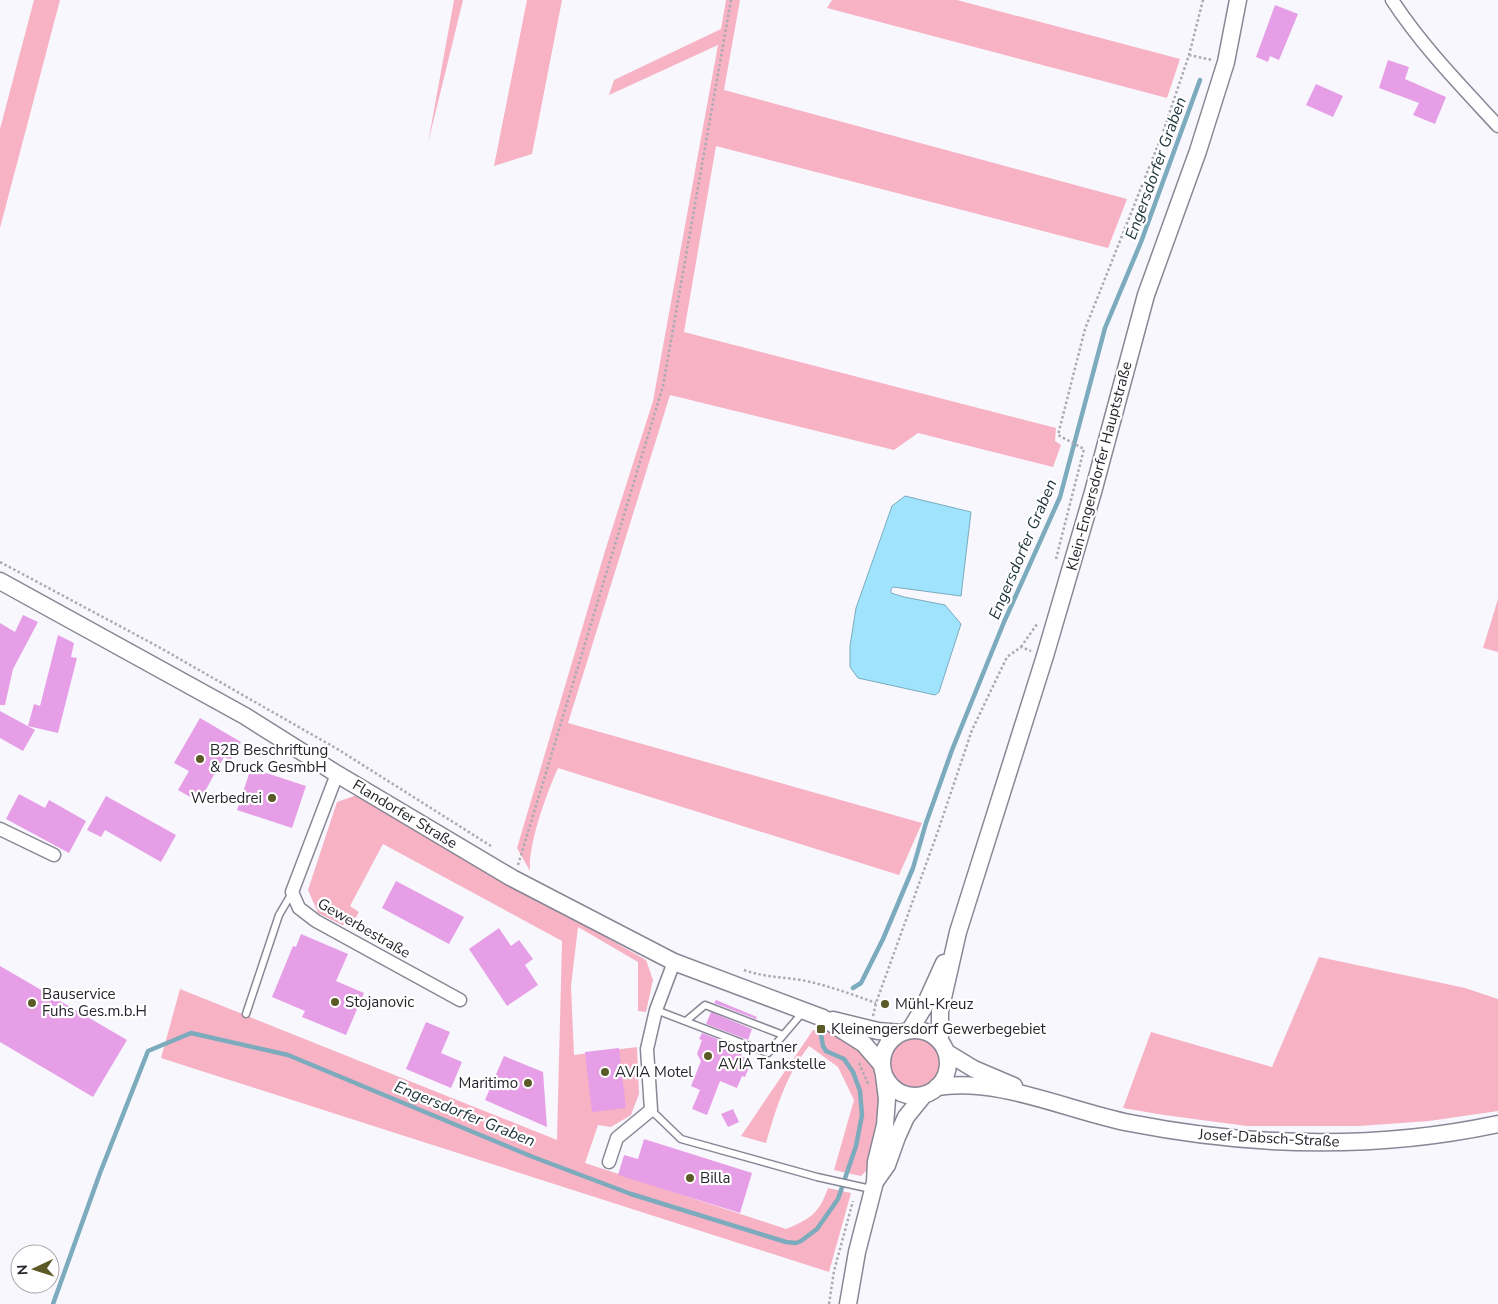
<svg xmlns="http://www.w3.org/2000/svg" width="1498" height="1304" viewBox="0 0 1498 1304" font-family="'Nunito Sans',sans-serif">
	<style>
		.green { fill: #f7b2c4 }
		.water { fill: #9fe4fc; stroke: #7babbd }
		.lines { fill: none; stroke-linecap: round; stroke-linejoin: round }
		.stream { stroke: #7babbd; stroke-width: 4.5 }
		.building { fill: #e69ee6 }
		.lane-casing { stroke: #888795; stroke-width: 9 }
		.street-casing { stroke: #888795; stroke-width: 15 }
		.secondary-casing { stroke: #888795; stroke-width: 19 }
		.path { stroke: #abaab1; stroke-width: 2.5; stroke-dasharray: 2.5 2.5; stroke-linecap: butt }
		.lane { stroke: #fff; stroke-width: 6 }
		.street { stroke: #fff; stroke-width: 12 }
		.secondary { stroke: #fff; stroke-width: 16 }
		.poi-dot { fill: #5b5925; stroke: #fff; stroke-width: 2 }
		.labels { text-anchor: middle; stroke-width: 4.5; stroke-linejoin: round; paint-order: stroke }
		.street-label { font-size: 15px; fill: #26252b; stroke: #fff }
		.poi-label { font-size: 15px; fill: #26252b; stroke: #fff; text-anchor: start }
		.water-label { font-size: 16px; font-style: italic; fill: #1d333b; stroke: #fff }
	</style>
	<rect width="100%" height="100%" fill="#f8f7fe"/>
	<path class="green" d="M34 0H60L0 228V129Z
		M454 0H463L428 143Z
		M527 0H562L532 154 494 166Z
		M726 0H740L724 90 1127 199 1108 248 716 146 684 332 1056 428 1055 441 1061 445 1053 467 918 433 894 450 670 395 568 723 922 823 899 875 558 768C547 792 528 844 530 871L517 848 605 551 653 401 718 45 609 95 614 80 721 29Z
		M832 0H957L1180 59 1167 98 827 8Z
		M1498 599V652L1483 648Z
		M357 795 646 960 653 980 646 1012 638 1011V962L578 927 571 986 574 1055 637 1047 639 1094 631 1115 611 1127 598 1125 585 1163 786 1229C810 1219 819 1214 828 1188L851 1193 829 1272 161 1058 180 989 557 1140 562 941 383 844 350 906 359 912 352 924 342 925 318 913 308 890 337 802Z
		M1319 957 1465 988 1498 999V1111L1429 1121 1359 1126H1247L1164 1115 1123 1108 1151 1032 1272 1067Z
		M813 1030 838 1034 864 1052 878 1078 880 1123 868 1169 861 1176 834 1170 854 1100 838 1067 809 1046C786 1075 776 1109 766 1143L741 1136Z
		M890 1063a25 25 0 1 1 50 0a25 25 0 1 1-50 0Z"/>
	<path class="water" d="M905 496 971 512 961 596 893 587 891 589V593L904 597 945 605 961 624 939 692 935 695 858 678 850 667V646L856 608 892 506Z"/>
	<g class="lines">
		<path class="stream" d="M853 988 861 983 883 939 913 868 926 823 952 750 1004 622 1060 497 1105 328 1141 242 1200 80
			M53 1304 100 1173 148 1051 191 1033 288 1055 533 1157 631 1194 786 1242 796 1243 801 1241 817 1229 838 1199 856 1146 862 1115 860 1091 853 1072 844 1059 826 1051 823 1046 821 1035"/>
	</g>
	<path class="building" d="M1275 5 1298 14 1279 60 1270 56 1268 62 1256 57Z
		M1388 60 1409 67 1405 79 1446 97 1435 124 1413 115 1419 103 1379 88Z
		M1316 84 1343 96 1333 117 1306 105Z
		M23 615 38 622 13 669 5 705H0V623L15 632Z
		M58 635 74 643 71 657 77 658 58 733 28 726 34 704 40 706Z
		M0 711 35 730 23 751 0 738Z
		M200 718 241 742 230 761 224 757 199 802 178 790 189 771 174 763Z
		M251 768 306 786 292 828 237 810Z
		M19 794 45 808 49 800 86 821 69 853 6 819Z
		M106 796 176 835 161 862 105 830 101 837 87 830Z
		M396 881 464 917 449 944 382 908Z
		M499 928 511 946 519 940 533 959 525 965 538 985 507 1006 469 949Z
		M301 934 348 954 336 981 364 993 346 1035 302 1017 305 1011 272 997 293 946 296 947Z
		M0 966 127 1040 93 1097 0 1042Z
		M716 1000 757 1017 756 1019 714 1003Z
		M711 1012 752 1029 748 1040 706 1024Z
		M426 1022 450 1032 441 1053 462 1062 451 1088 406 1069Z
		M702 1033 744 1049 741 1056 752 1060 745 1077 742 1076 737 1088 720 1081 707 1115 692 1109 700 1090 691 1086 701 1061 697 1054 702 1040 699 1039Z
		M619 1048 626 1108 592 1112 585 1052Z
		M504 1056 543 1072 547 1127 485 1100Z
		M733 1109 739 1122 728 1127 721 1114Z
		M644 1139 752 1173 740 1213 618 1175 624 1155 638 1159Z"/>
	<g class="lines">
		<defs>
			<path id="lane" d="M656 1010 768 1053 803 1012
				M246 1014 279 915 292 893
				M686 1021 705 1005 783 1035
				M651 1110 681 1139 817 1177 871 1189"/>
			<path id="street" d="M1392 0C1422 46 1461 86 1498 126
				M337 774 292 892 299 908 316 921 460 1000
				M0 829 54 855
				M609 1162 617 1138 651 1110 647 1049 656 1010 674 962"/>
			<path id="secondary" d="M0 581 245 716 337 774 512 878 674 962 823 1018 864 1044 882 1065
				M833 1020 878 1031 901 1033
				M910 1030 924 1007 944 963
				M882 1063a33 33 0 1 1 66 0a33 33 0 1 1-66 0Z
				M940 1041V1011L958 932 1045 656 1093 492 1146 295 1198 151 1226 62 1238 0
				M946 1052 974 1069 1014 1086
				M937 1087C999 1077 1069 1111 1130 1123 1252 1147 1376 1150 1498 1124
				M875 1182 887 1165 897 1137 906 1117 923 1096
				M848 1304 857 1252 875 1182 876 1162 885 1125 887 1099 884 1075"/>
		</defs>
		<use href="#lane" class="lane-casing"/>
		<use href="#street" class="street-casing"/>
		<use href="#secondary" class="secondary-casing"/>
		<path class="path" d="M1189 55 1212 60
			M1056 559 1084 449 1058 435 1085 329 1162 135 1189 55 1203 0
			M0 562 157 646 339 750 491 846
			M1021 647 1037 624
			M518 865 663 386 731 0
			M744 970C763 977 782 977 801 980 827 985 851 994 876 1003
			M873 1016 876 1003 938 831 972 730 1007 657 1021 647 1031 651
			M859 1063 869 1086
			M829 1304 834 1271 853 1201"/>
		<use href="#lane" class="lane"/>
		<use href="#street" class="street"/>
		<use href="#secondary" class="secondary"/>
	</g>
	<g class="poi-dot">
		<circle cx="200" cy="759" r="5"/>
		<circle cx="272" cy="798" r="5"/>
		<circle cx="335" cy="1002" r="5"/>
		<circle cx="32" cy="1003" r="5"/>
		<circle cx="885" cy="1004" r="5"/>
		<rect x="816" y="1024" width="10" height="10" rx="2.5"/>
		<circle cx="708" cy="1056" r="5"/>
		<circle cx="605" cy="1072" r="5"/>
		<circle cx="528" cy="1083" r="5"/>
		<circle cx="690" cy="1178" r="5"/>
	</g>
	<g class="labels">
		<g class="street-label">
			<text transform="translate(1099 466) rotate(-75)" y="5">Klein-Engersdorfer Hauptstraße</text>
			<text transform="translate(405 814) rotate(31)" y="5">Flandorfer Straße</text>
			<text transform="translate(364 928) rotate(30)" y="5">Gewerbestraße</text>
			<text transform="translate(1269 1138) rotate(3)" y="5">Josef-Dabsch-Straße</text>
		</g>
		<g class="poi-label">
			<text x="210" y="755">B2B Beschriftung<tspan x="210" dy="17">&amp; Druck GesmbH</tspan></text>
			<text x="262" y="803" text-anchor="end">Werbedrei</text>
			<text x="42" y="999">Bauservice<tspan x="42" dy="17">Fuhs Ges.m.b.H</tspan></text>
			<text x="345" y="1007">Stojanovic</text>
			<text x="895" y="1009">Mühl-Kreuz</text>
			<text x="831" y="1034">Kleinengersdorf Gewerbegebiet</text>
			<text x="718" y="1052">Postpartner<tspan x="718" dy="17">AVIA Tankstelle</tspan></text>
			<text x="615" y="1077">AVIA Motel</text>
			<text x="518" y="1088" text-anchor="end">Maritimo</text>
			<text x="700" y="1183">Billa</text>
		</g>
		<g class="water-label">
			<text transform="translate(1155 168) rotate(-70)" y="6">Engersdorfer Graben</text>
			<text transform="translate(1022 549) rotate(-67)" y="6">Engersdorfer Graben</text>
			<text transform="translate(465 1113) rotate(22)" y="6">Engersdorfer Graben</text>
		</g>
	</g>
	<g transform="translate(35 1269) rotate(266)"><circle r="24" fill="#ffffff" stroke="#a8a8aa"/>
	<path d="M0-4L9 19L0 12L-9 19Z" fill="#5b5925"/>
	<text y="-8" font-size="14" font-weight="bold" text-anchor="middle" fill="#26252b">N</text>
	</g>
</svg>
